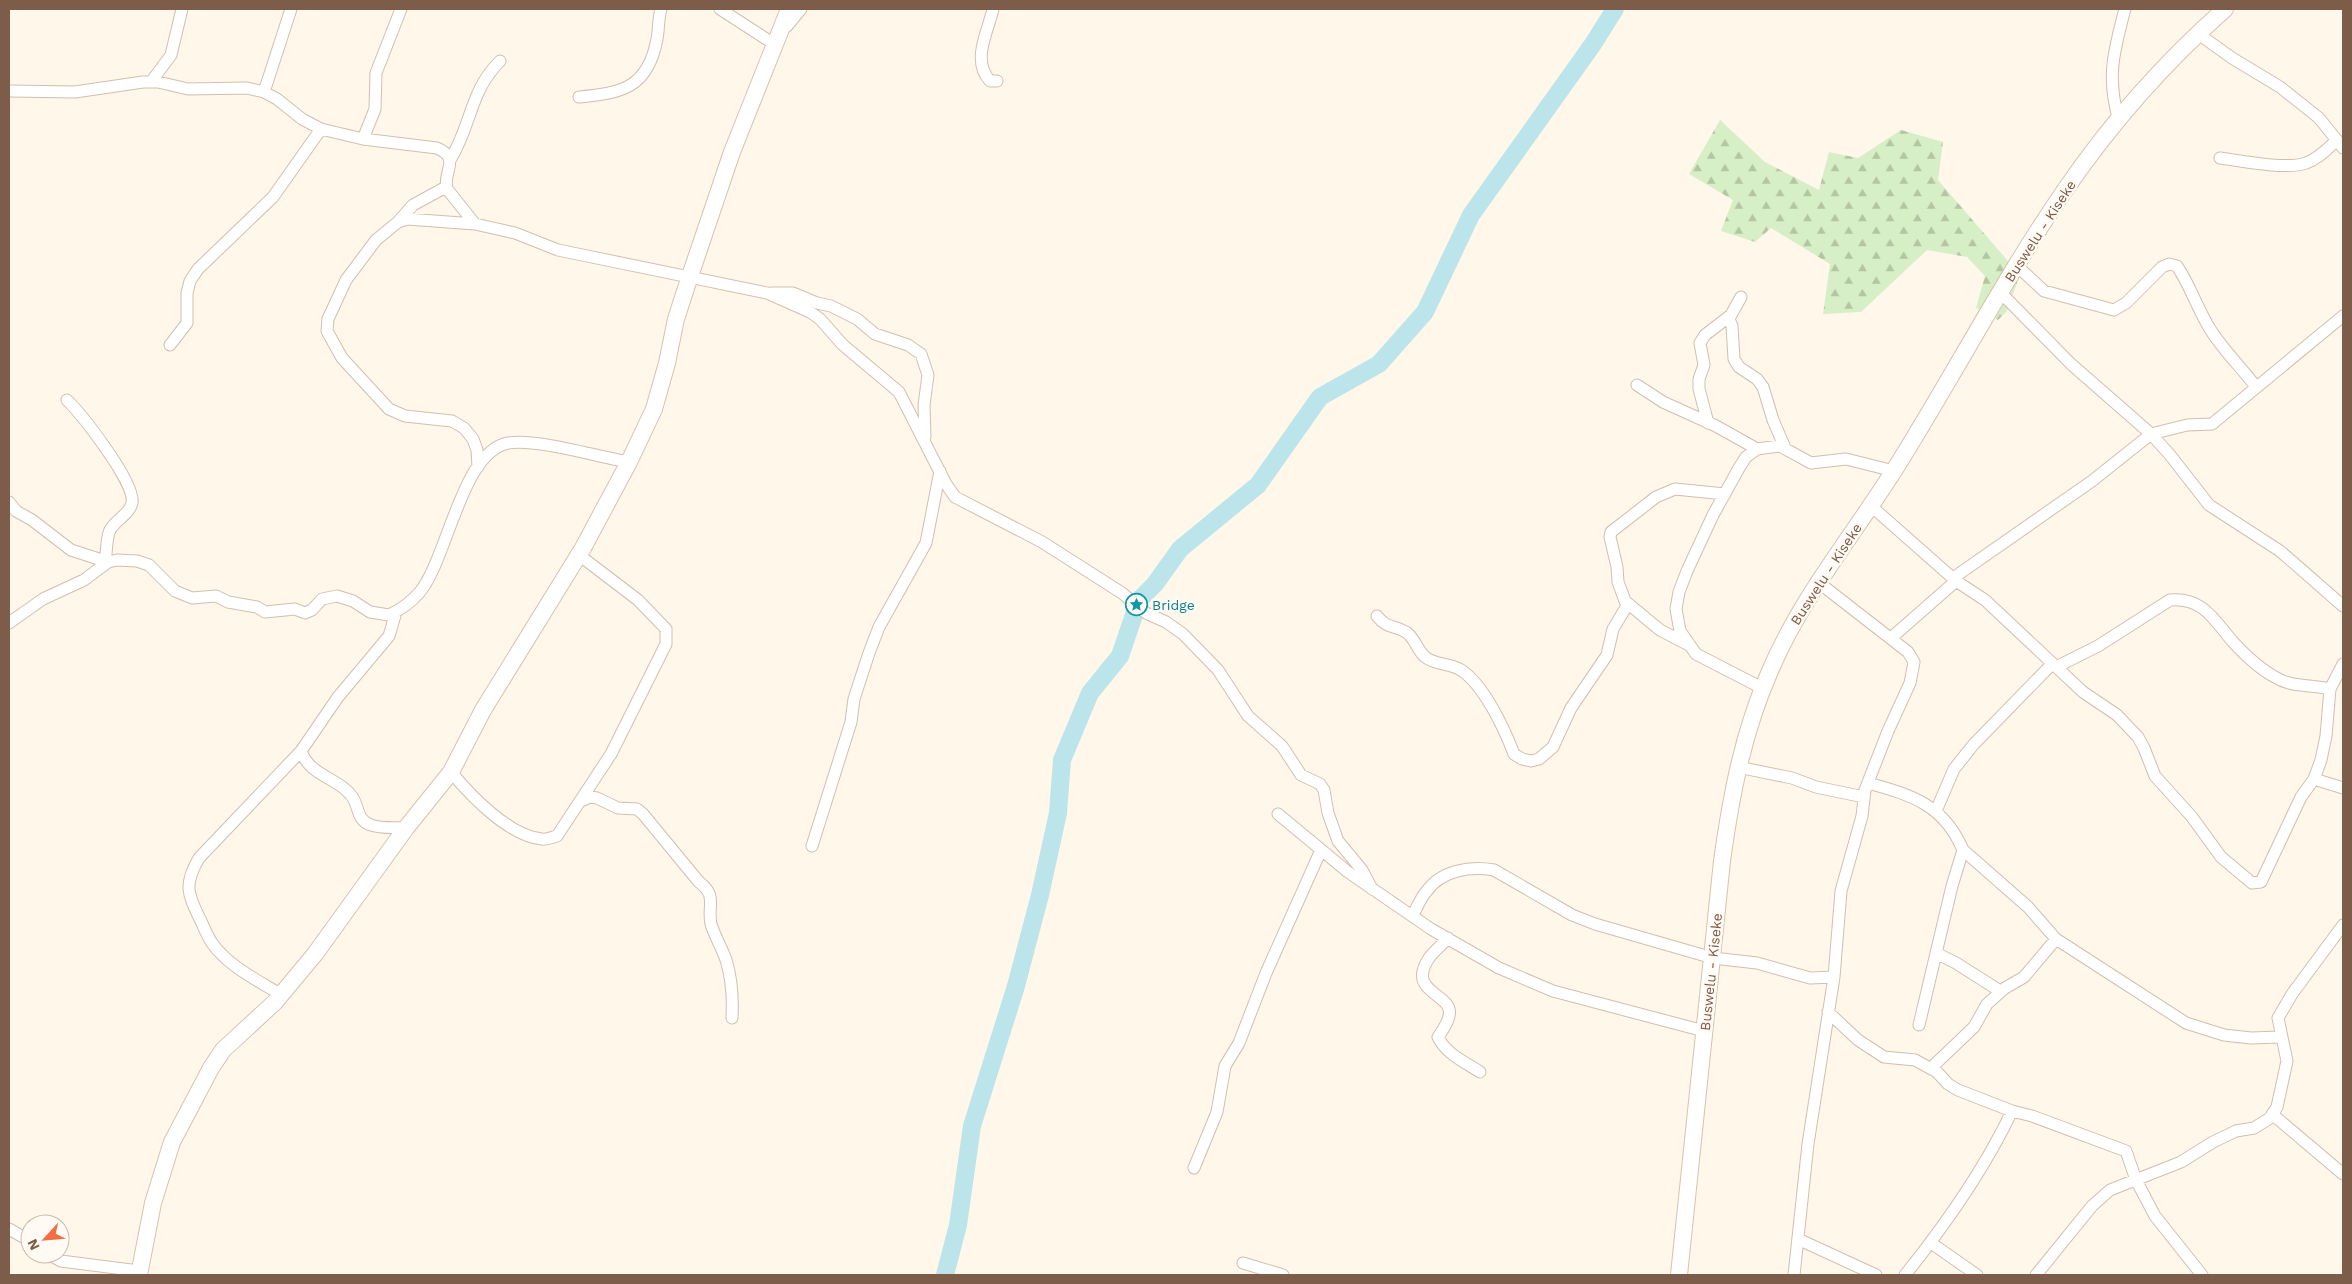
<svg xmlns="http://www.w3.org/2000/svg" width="2352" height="1284" viewBox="0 0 2352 1284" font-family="'Work Sans',sans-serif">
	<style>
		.forest { fill: url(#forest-firs) }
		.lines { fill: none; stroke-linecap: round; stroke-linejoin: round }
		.river { stroke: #bce4eb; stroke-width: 18 }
		.street-casing { stroke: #d3beae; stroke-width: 13 }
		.secondary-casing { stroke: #d9c1ad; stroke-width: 18 }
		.street { stroke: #fff; stroke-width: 11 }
		.secondary { stroke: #fff; stroke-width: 16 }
		.labels { text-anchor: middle; stroke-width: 5; stroke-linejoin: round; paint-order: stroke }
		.street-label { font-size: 14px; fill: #7d5c49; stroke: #fffaf3 }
		.culture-label { font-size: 14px; fill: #0d838f; stroke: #fffaf3; text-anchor: start }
	</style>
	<defs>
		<pattern id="forest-firs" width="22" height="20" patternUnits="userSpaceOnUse" patternTransform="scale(1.25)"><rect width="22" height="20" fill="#d6efc6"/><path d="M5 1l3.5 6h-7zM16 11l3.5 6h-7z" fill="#b3c5a3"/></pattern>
	</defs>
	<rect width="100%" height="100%" fill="#fef7ea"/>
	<path class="forest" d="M1720 120 1765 162 1819 190 1829 152 1858 158 1901 130 1943 142 1938 180 2020 275 2007 311 1998 320 1976 308 1985 276 1967 257 1927 250 1861 312 1823 314 1830 264 1771 228 1755 242 1721 231 1733 200 1689 174Z"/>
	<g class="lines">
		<path class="river" d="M945 1275 958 1225 972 1126 1016 986 1040 895 1058 813 1062 760 1090 693 1120 656 1139 600 1155 584 1180 549 1258 485 1320 397 1379 364 1425 312 1471 215 1593 44 1615 9"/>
		<defs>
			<path id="street" d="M720 9 774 44
				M993 9C988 32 971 60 990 81H997
				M781 28 787 26 801 9
				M2197 33 2232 58 2280 87 2319 118 2343 148
				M151 82 171 55 182 9
				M9 91 75 92 143 82H158L188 89 247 88 264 92 277 99 302 119 321 129 363 139 437 148C462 159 442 171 447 189L475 224
				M264 92 291 9
				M579 97C622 93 648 88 657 39 659 29 658 19 661 9
				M2119 120C2106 78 2114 50 2125 9
				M363 139 375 109 376 73 401 9
				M2220 158C2241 161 2287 170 2306 163 2318 159 2327 149 2337 140
				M450 160C472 125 469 92 500 61
				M398 222 413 205 446 187
				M2016 265 2044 291 2114 310 2126 303 2162 267 2169 264 2177 266C2190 285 2197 308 2210 329 2223 350 2241 367 2256 387
				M771 293H793L817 303 831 306 857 319 875 334 908 345 921 354 928 375 924 405 925 437
				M2001 293 2071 364 2151 434 2170 455 2209 505 2280 551 2343 606
				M1728 317 1732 326 1734 359 1739 367 1757 379 1763 387 1773 420 1785 448
				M170 345 187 323V293L190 281 198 269 273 197 321 129
				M1637 385 1663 402 1716 426 1757 449
				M67 400C82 415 136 483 132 503 129 515 115 520 110 530 106 538 107 552 105 561
				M1708 423 1699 389V379L1704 365 1700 343 1705 335 1731 315 1741 297
				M478 467 477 450 473 439 464 428 452 421 405 416 389 409 342 358 327 331 328 319 346 280 376 240 398 222 407 219 475 224 515 233 558 250 767 293 810 312 820 319 843 345 899 392 946 484 955 497 1042 542 1122 593 1146 613 1166 622 1183 634 1218 670 1248 716 1282 746 1301 775 1320 784 1324 790 1328 813 1338 841 1362 870 1372 889
				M9 502 16 511 32 520 71 550 108 562
				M1871 506 1956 581 1985 600 2083 692 2117 715 2138 737 2144 748 2155 776 2192 817 2221 857 2252 883 2261 882 2301 797 2314 779 2321 760 2326 736 2330 689 2343 664
				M1953 578 2092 481 2151 434 2187 425 2212 424 2343 316
				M1377 616C1387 629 1394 625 1406 632 1415 638 1417 650 1425 657 1435 665 1450 663 1461 670 1484 685 1504 728 1514 754L1522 759 1531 761 1539 759 1553 747 1571 708 1607 655 1613 629 1628 604
				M9 623 43 599 84 580 108 562 117 560 137 561 149 565 175 591 192 598 216 596 228 602 257 607 265 612 295 609 305 613 312 610 322 599 337 596 353 601 370 612 389 615C400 610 411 602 419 593 448 559 461 452 508 443 537 438 597 457 629 462
				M1891 638 1956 581
				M1687 644 1660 630 1625 601 1618 582 1617 567 1610 537 1611 532 1656 497 1675 489 1725 494
				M2056 667 2098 646 2170 600C2203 597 2214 620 2233 642 2245 655 2260 669 2275 677 2292 688 2311 684 2330 689
				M1762 688 1696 654 1680 631 1676 609 1679 592 1687 571 1713 515 1739 468 1746 457 1757 449 1780 446 1811 463 1846 459 1894 471
				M301 751C310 776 336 777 350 794 360 804 355 820 371 825 381 829 395 827 406 828
				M1738 767 1792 778 1816 787 1864 797
				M451 772C471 796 509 836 542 839 547 840 552 837 557 836L611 754 666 644V629L638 600 579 555
				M2314 779 2343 788
				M1868 783C1912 795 1944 805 1963 850L1952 886 1919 1025
				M581 801 590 797 597 798 618 808 637 809 643 814 699 882C718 896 707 906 711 924 715 937 722 948 726 960 732 979 733 999 732 1018
				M1936 811 1954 769 1974 744 2052 664
				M1278 814 1348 872 1431 929 1499 968 1553 991 1704 1031
				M812 846 851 722 854 699 869 653 879 627 926 543 940 471
				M1963 850 2028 907 2056 939 2186 1023 2224 1035 2251 1038 2281 1037
				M1412 916C1417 908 1420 899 1426 892 1441 870 1470 866 1494 870L1572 915 1595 924 1713 958 1757 963 1810 978 1834 977
				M1448 938C1442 945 1434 951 1429 958 1405 994 1455 993 1449 1016 1448 1023 1442 1031 1438 1037 1446 1054 1465 1062 1480 1072
				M1936 953 1956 963 2000 991
				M280 994C257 980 228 966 212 943 207 936 204 927 200 919 187 893 184 884 199 858L301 751 338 697 389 636 396 612
				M1828 1012 1858 1040 1884 1057 1915 1060 1937 1072 1948 1084 1958 1090 2012 1111 2032 1116 2126 1151 2136 1180 2155 1216 2202 1275
				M1931 1068 1974 1027 1987 1004 2005 988 2024 977 2056 939
				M2272 1114 2343 1174
				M1194 1168 1217 1112 1225 1066 1239 1043 1266 973 1321 850
				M9 1229 30 1241
				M1800 1240 1876 1275
				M1931 1243 1977 1275
				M48 1254 61 1261 139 1271
				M1243 1263 1283 1275
				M1794 1275 1808 1144 1834 977 1841 891 1862 816 1865 790 1888 731 1910 683 1914 662 1908 652 1818 582
				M1905 1275C1946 1224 1984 1170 2012 1111
				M2036 1275 2092 1206 2110 1190 2181 1162 2213 1142 2236 1131 2254 1128 2270 1118 2277 1107 2287 1061 2278 1018 2292 994 2343 925"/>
			<path id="secondary" d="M139 1275 153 1203 172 1142 211 1068 223 1050 275 1002 315 954 406 828 451 772 483 710 583 548 629 462 654 409 667 363 676 319 690 276 732 152 789 9
				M1679 1275 1722 861C1731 796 1743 732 1770 671 1802 595 1857 531 1900 461 1956 371 2005 277 2065 190 2111 123 2165 62 2225 9"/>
		</defs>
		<use href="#street" class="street-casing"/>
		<use href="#secondary" class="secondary-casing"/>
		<use href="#street" class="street"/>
		<use href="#secondary" class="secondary"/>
	</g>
	<defs>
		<symbol id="sight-ring" viewBox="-11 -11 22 22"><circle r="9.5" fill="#fffaf3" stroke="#0f9aa8" stroke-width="1.5"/><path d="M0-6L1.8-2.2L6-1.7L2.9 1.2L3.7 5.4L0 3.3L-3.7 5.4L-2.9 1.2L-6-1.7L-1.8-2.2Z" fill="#0f9aa8"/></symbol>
	</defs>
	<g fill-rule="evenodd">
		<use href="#sight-ring" x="1124" y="592" width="25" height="25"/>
	</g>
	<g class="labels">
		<g class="street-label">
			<text transform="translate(2040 231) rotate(-57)" y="5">Buswelu - Kiseke</text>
			<text transform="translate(1826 574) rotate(-57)" y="5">Buswelu - Kiseke</text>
			<text transform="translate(1711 972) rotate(-84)" y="5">Buswelu - Kiseke</text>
		</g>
		<g class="culture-label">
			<text x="1152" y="610">Bridge</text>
		</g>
	</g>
	<rect width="2352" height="1284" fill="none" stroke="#7d5c49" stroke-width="20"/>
	<g transform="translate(45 1239) rotate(244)"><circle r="24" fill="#fffaf3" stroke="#cbbbaf"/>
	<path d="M0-4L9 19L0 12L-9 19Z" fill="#f36d45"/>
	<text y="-8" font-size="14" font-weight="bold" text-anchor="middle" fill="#7d5c49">N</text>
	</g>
</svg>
